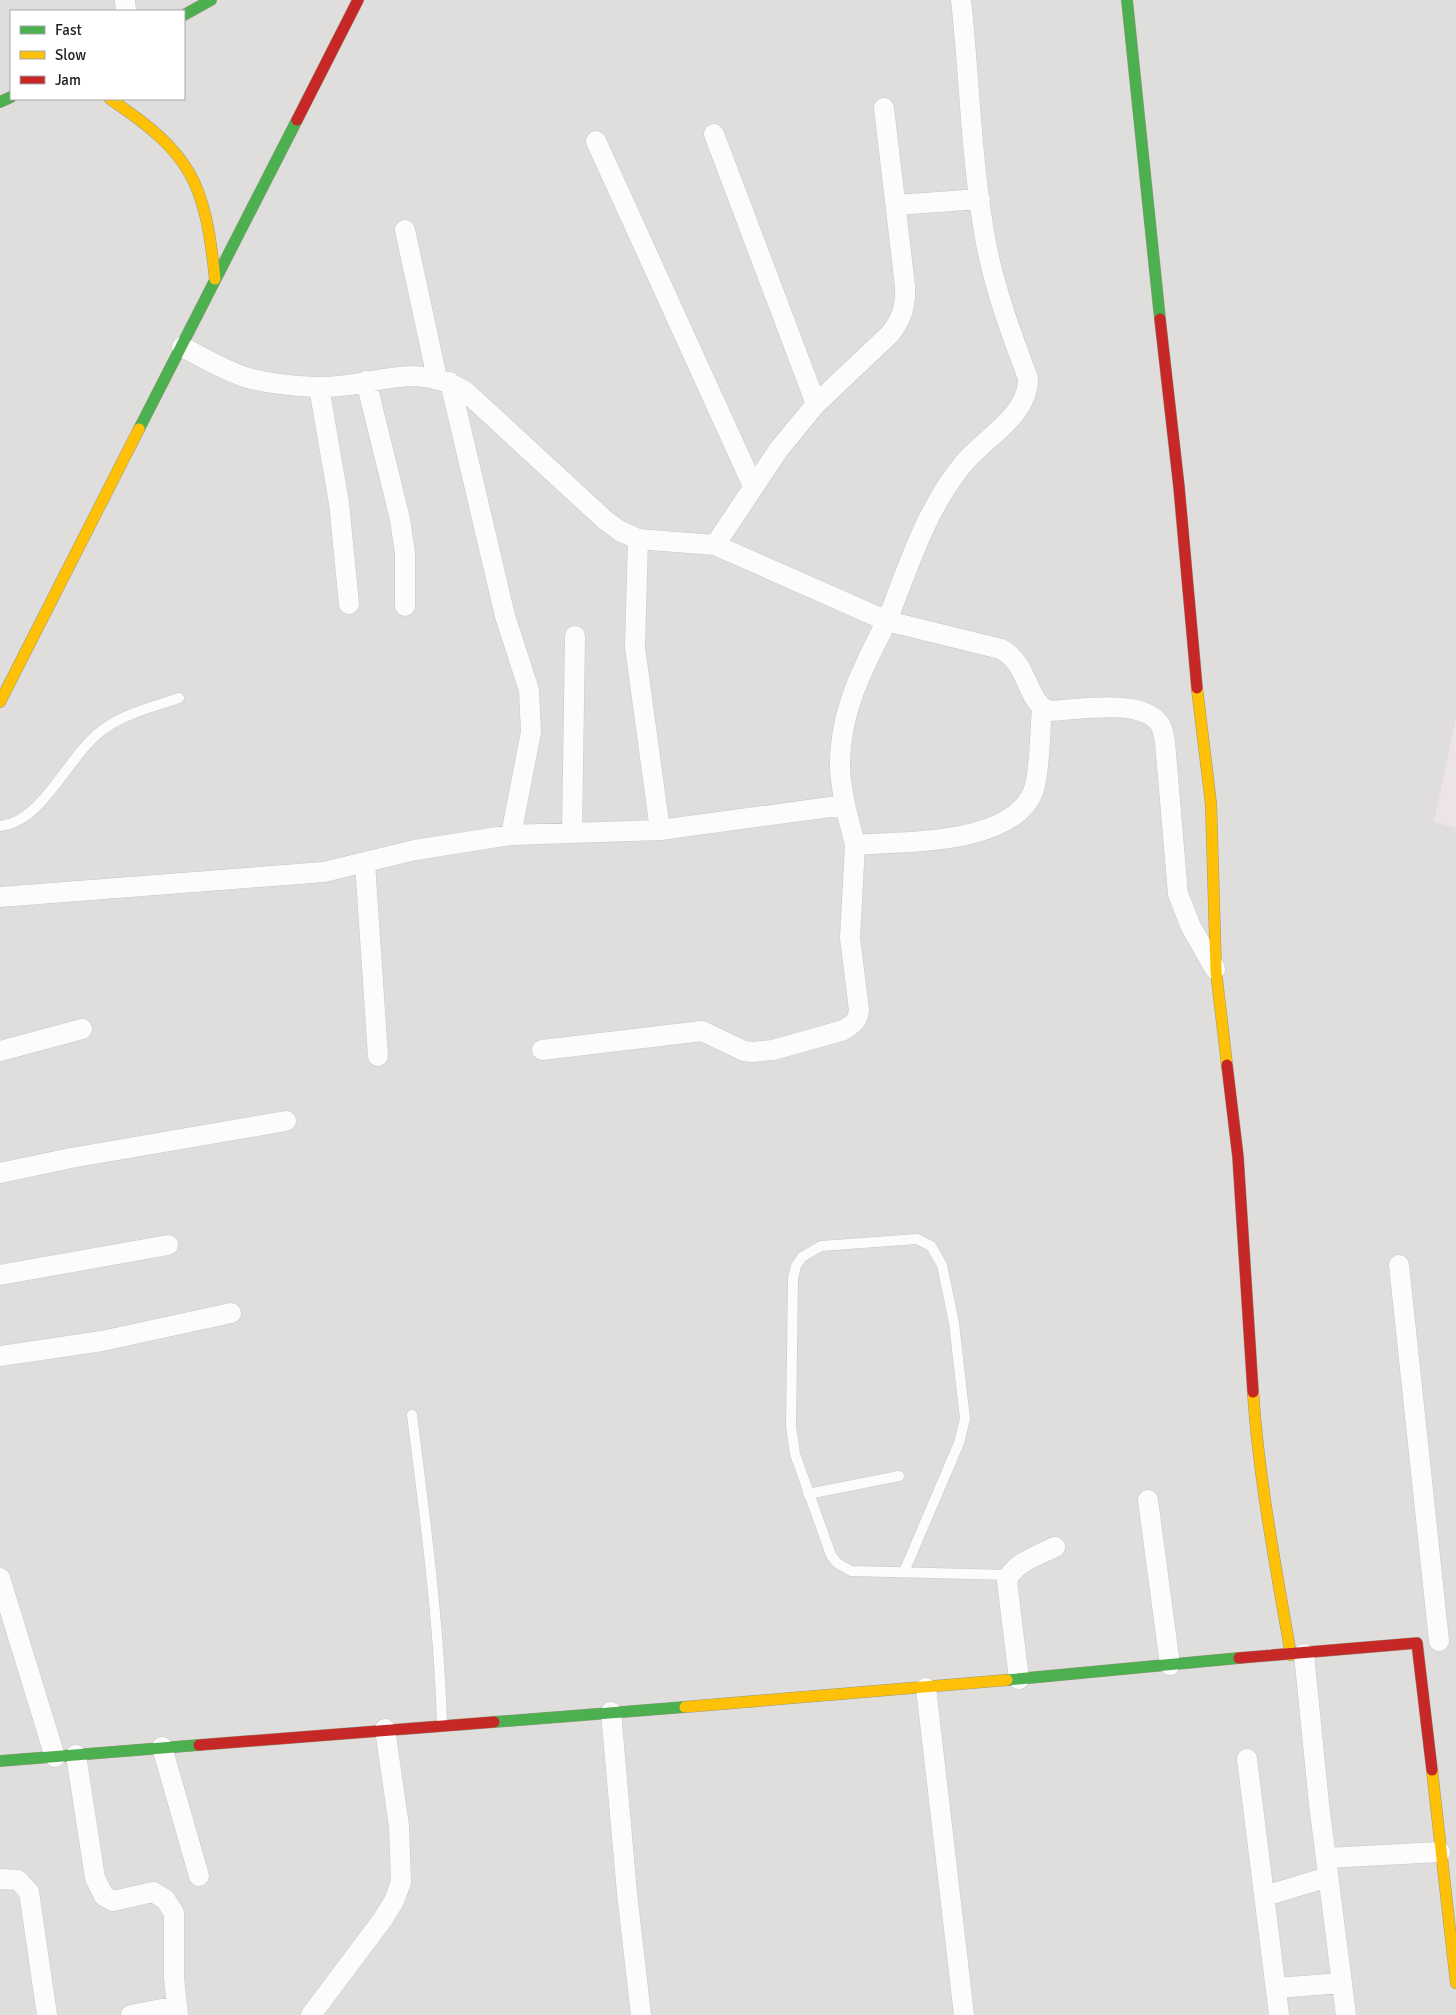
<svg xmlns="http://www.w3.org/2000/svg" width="1456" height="2015" viewBox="0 0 1456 2015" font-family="Signika,sans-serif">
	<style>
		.residential { fill: #dfdedc; fill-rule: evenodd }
		.industrial { fill: #ede4e9 }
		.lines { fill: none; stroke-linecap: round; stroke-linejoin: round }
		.lane-casing { stroke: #c9c8c7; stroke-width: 11 }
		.street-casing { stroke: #c9c8c7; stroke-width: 21 }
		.fast-casing { stroke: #999a82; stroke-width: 12 }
		.slow-casing { stroke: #999a82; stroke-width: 12 }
		.jam-casing { stroke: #999a82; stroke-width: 12 }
		.lane { stroke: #fdfcfc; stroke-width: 10 }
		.street { stroke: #fdfcfc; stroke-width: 20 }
		.fast { stroke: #4caf50; stroke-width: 11 }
		.slow { stroke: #ffc107; stroke-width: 11 }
		.jam { stroke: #c62828; stroke-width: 11 }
	</style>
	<rect width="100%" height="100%" fill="#f0eeeb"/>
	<path class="residential" d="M0 0H1456V2015H0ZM11 11H184V99H11Z"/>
	<path class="industrial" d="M1456 718V828L1434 822Z"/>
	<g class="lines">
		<defs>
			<path id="lane" d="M0 826C42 823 68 756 101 731 124 713 153 707 179 698
				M412 1415C425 1518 439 1621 442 1725
				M808 1494 899 1476
				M904 1572 959 1443 965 1419 954 1323 942 1265 931 1246 917 1239 821 1246 802 1257 796 1266 793 1278 791 1426 795 1454 831 1555 837 1563 851 1571 1009 1575"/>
			<path id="street" d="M125 0 126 11
				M714 134 816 404
				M596 141 753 486
				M896 205 980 199
				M405 230 437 378
				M366 381 400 519 405 554V606
				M450 382 505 616 529 690 531 732 511 835
				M319 387 339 503 349 604
				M638 539 715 545 887 621C908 568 926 508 964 463 986 437 1029 415 1028 378 1011 333 995 290 986 243 971 163 970 81 961 0
				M715 545 779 449 816 404 890 334C902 319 906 306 905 286L884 108
				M660 830 845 805C843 792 840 779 840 767 839 713 863 667 887 621L1001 649C1030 664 1026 704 1050 711 1077 710 1141 698 1159 723 1163 728 1164 736 1165 742L1178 894 1191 927 1215 969
				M572 833 575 636
				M855 845C904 841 1015 846 1034 789 1040 770 1040 730 1042 709
				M365 863 378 1056
				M0 897 324 872 415 850 511 835 660 830 635 647 638 539 620 531 605 520 465 391C410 359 372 389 316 387 293 386 270 384 248 378 225 371 203 357 182 347
				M542 1050 702 1031 744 1051 752 1052 773 1050 844 1030C853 1024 858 1021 859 1010L850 938 855 845 845 805
				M0 1051 82 1029
				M0 1173 71 1158 286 1121
				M1399 1265 1439 1641
				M0 1275 168 1245
				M0 1356 102 1341 231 1313
				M1148 1500 1170 1665
				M0 1578 55 1757
				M1304 1654 1319 1804 1346 2015
				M1019 1679 1007 1581C1013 1563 1039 1555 1055 1547
				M926 1688 964 2015
				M611 1712 627 1893 641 2015
				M162 1747 199 1876
				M76 1755 95 1878 104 1896 113 1901 153 1892 165 1899 174 1913V1978L178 2015
				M1247 1759 1279 2015
				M1326 1858 1440 1852
				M0 1879 18 1880 29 1892 47 2015
				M1265 1896 1328 1877
				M1276 1988 1342 1983
				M131 2015 177 2006
				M311 2015 383 1919 394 1901 401 1882 399 1826 385 1729"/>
			<path id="fast" d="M1127 0 1160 319
				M184 15 211 0
				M0 102 11 97
				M139 429 297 120
				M1007 1680 1239 1658
				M494 1722 685 1707
				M0 1761 199 1745"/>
			<path id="slow" d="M110 99C192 154 205 182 215 279
				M1197 688 1211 804 1216 971 1227 1065
				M0 702 139 429
				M1253 1392C1259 1481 1276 1568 1291 1655
				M685 1707 1007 1680
				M1432 1770 1456 1983"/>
			<path id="jam" d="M297 120 358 0
				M1160 319 1179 487 1197 688
				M1227 1065 1238 1157 1253 1392
				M1239 1658 1417 1643 1432 1770
				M199 1745 494 1722"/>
		</defs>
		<use href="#lane" class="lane-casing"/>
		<use href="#street" class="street-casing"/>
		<use href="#fast" class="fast-casing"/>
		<use href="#slow" class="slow-casing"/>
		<use href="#jam" class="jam-casing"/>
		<use href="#lane" class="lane"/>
		<use href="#street" class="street"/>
		<use href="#fast" class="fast"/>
		<use href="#slow" class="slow"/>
		<use href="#jam" class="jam"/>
	</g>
	<rect x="10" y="10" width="175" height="90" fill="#ffffff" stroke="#a7a7a7"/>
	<rect x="20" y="26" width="25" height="8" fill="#4caf50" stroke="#a7a7a7"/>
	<text x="55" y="35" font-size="15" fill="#222222">Fast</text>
	<rect x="20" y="51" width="25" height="8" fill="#ffc107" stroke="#a7a7a7"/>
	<text x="55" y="60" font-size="15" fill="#222222">Slow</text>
	<rect x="20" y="76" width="25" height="8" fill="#c62828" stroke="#a7a7a7"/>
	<text x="55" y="85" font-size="15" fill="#222222">Jam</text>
</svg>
